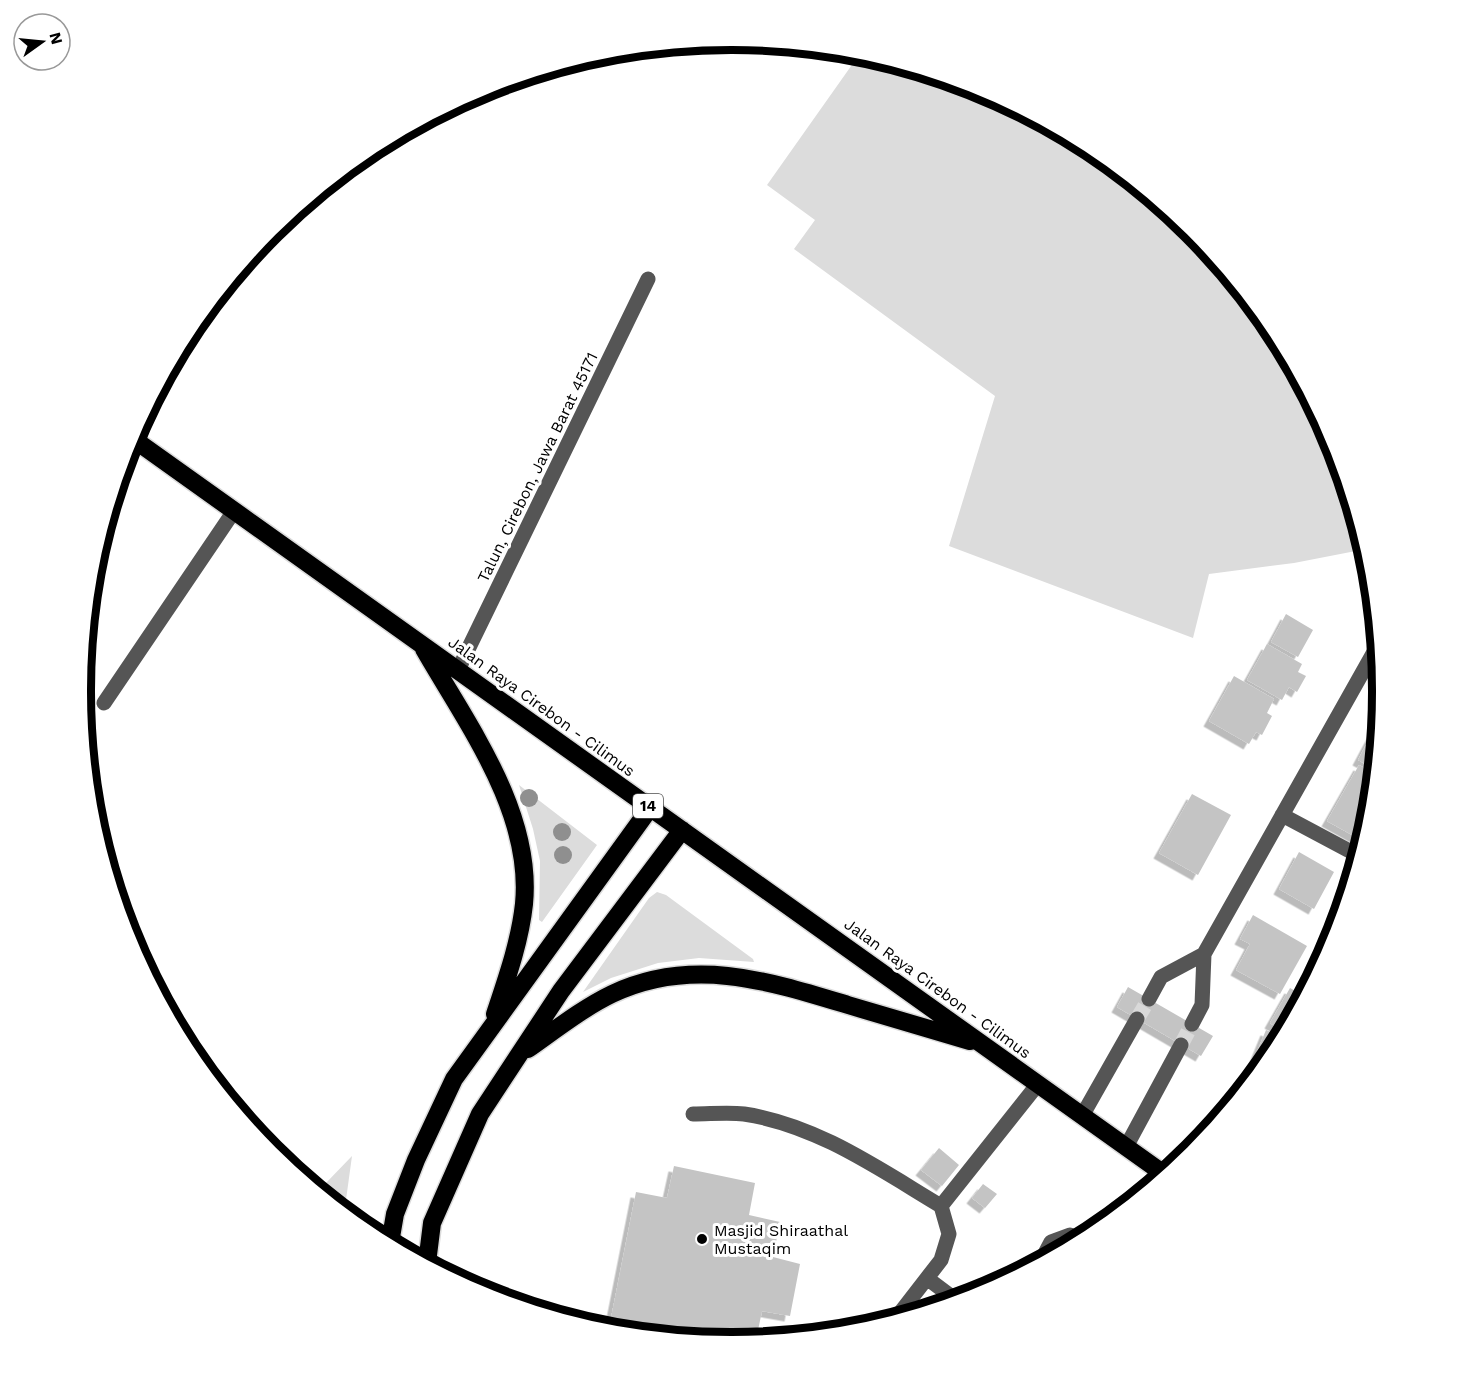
<svg xmlns="http://www.w3.org/2000/svg" width="1463" height="1381" font-family="'Work Sans',sans-serif">
<style>
.green{fill:#dcdcdc}
.building{fill:#c4c4c4;filter:url(#shadow)}
.lines{fill:none;stroke-linecap:round;stroke-linejoin:round}
.minor-tunnel{stroke:#d9d9d9;stroke-width:15;stroke-dasharray:15 8;stroke-linecap:butt}
.highway-casing{stroke:#dbdbdb;stroke-width:21}
.minor{stroke:#555;stroke-width:15}
.highway{stroke:#000;stroke-width:18}
.tree{fill:#8f8f8f}
.poi-dot{fill:#000;stroke:#fff;stroke-width:2}
.labels{text-anchor:middle;stroke-width:6;stroke-linejoin:round;paint-order:stroke}
.shield{fill:#fff;stroke:#4c4c4c;stroke-width:1.5}
.shield-label{font-size:15px;font-weight:bold;fill:#000}
.street-label{font-size:16px;fill:#000;stroke:#fff}
.poi-label{font-size:16px;fill:#000;stroke:#fff;text-anchor:start}
.rim{fill:none;stroke:#000;stroke-width:8}
</style>
<defs>
<filter id="shadow"><feDropShadow dx="-5.5" dy="5.5" stdDeviation="0" flood-color="#0004"/></filter>
</defs>
<rect width="100%" height="100%" fill="#fff"/>
<!-- green -->
<path class="green" d="M861 52 981 89 1094 149 1192 230 1273 329 1334 442 1366 549 1294 563 1209 574 1193 638 949 546 995 396 794 249 815 220 767 185Z
M519 785 597 845 542 922 539 920 540 861 533 829Z
M657 892 666 895 753 959 754 962 699 958 658 963 611 978 583 992 649 898Z
M352 1156 345 1207V1212L322 1193 324 1185Z"/>
<!-- building -->
<path class="building" d="M1286 614 1313 630 1298 657 1271 642Z
M1267 644 1302 664 1298 672 1306 676 1297 692 1289 687 1282 700 1247 680Z
M1234 676 1274 699 1267 713 1272 716 1262 735 1256 732 1249 744 1209 721Z
M1375 728 1379 730 1375 769 1358 760Z
M1359 765 1375 774 1370 818 1363 841 1327 821Z
M1192 794 1231 815 1198 875 1159 853Z
M1299 852 1334 872 1314 909 1279 889Z
M1253 915 1307 946 1280 994 1236 970 1250 944 1240 939Z
M1331 929 1336 932 1322 961 1315 957Z
M1317 965 1319 967 1284 1032 1270 1023 1290 988 1301 994Z
M1128 987 1213 1036 1201 1056 1117 1007Z
M1266 1030 1282 1036 1273 1053 1241 1091Z
M939 1148 959 1165 942 1186 921 1170Z
M674 1166 755 1183 749 1215 780 1222 773 1257 800 1264 790 1316 762 1311 756 1340 731 1342 609 1328 636 1192 667 1198Z
M983 1184 997 1194 985 1208 972 1198Z"/>
<g class="lines">
<!-- minor-tunnel -->
<path class="minor-tunnel" d="M1137 1019 1149 999
M1181 1045 1192 1024"/>
<!-- highway casing -->
<g class="highway-casing">
<path id="highway" d="M132 438 1164 1174
M424 649C467 724 533 812 524 904 520 941 507 978 495 1014
M528 1049C555 1030 583 1008 612 994 692 956 769 981 848 1005 888 1017 929 1029 970 1041
M390 1243 395 1214 416 1160 454 1079 650 808
M427 1263 432 1223 480 1114 561 991 682 830"/>
</g>
<!-- minor -->
<path class="minor" d="M458 670 648 279
M104 703 234 511
M1282 815 1359 856
M1149 999 1161 977 1204 954
M1192 1024 1202 1005 1204 954 1374 652 1379 649
M693 1114C710 1114 728 1112 744 1114 817 1125 879 1169 941 1206
M1082 1116 1137 1019
M1126 1147 1181 1045
M1042 1259 1051 1242 1070 1235 1081 1239
M928 1279 956 1300
M896 1318 941 1260 949 1234 941 1206 1038 1084"/>
<!-- highway -->
<use href="#highway" class="highway"/>
</g>
<!-- trees -->
<g class="tree">
<circle cx="529" cy="798" r="9"/>
<circle cx="562" cy="832" r="9"/>
<circle cx="563" cy="855" r="9"/>
</g>
<!-- markers -->
<circle class="poi-dot" cx="702" cy="1239" r="6"/>
<g class="labels">
<!-- shield labels -->
<rect class="shield" x="633" y="794" width="30" height="24" rx="4.5"/>
<g class="shield-label">
<text x="648" y="811">14</text>
</g>
<!-- street labels -->
<g class="street-label">
<text transform="translate(537 467) rotate(-64)" y="6">Talun, Cirebon, Jawa Barat 45171</text>
<text transform="translate(542 706) rotate(36)" y="6">Jalan Raya Cirebon - Cilimus</text>
<text transform="translate(938 988) rotate(36)" y="6">Jalan Raya Cirebon - Cilimus</text>
</g>
<!-- poi labels -->
<g class="poi-label">
<text x="714" y="1236">Masjid Shiraathal<tspan x="714" dy="18">Mustaqim</tspan></text>
</g>
</g>
<!-- crop -->
<path d="M0 0H1463V1381H0ZM731 50H732A640 640 0 0 1 1372 690V692A640 640 0 0 1 732 1332H731A640 640 0 0 1 91 692V690A640 640 0 0 1 731 50Z" fill="#fff" fill-rule="evenodd"/>
<path class="rim" d="M731 50H732A640 640 0 0 1 1372 690V692A640 640 0 0 1 732 1332H731A640 640 0 0 1 91 692V690A640 640 0 0 1 731 50Z"/>
<!-- north arrow -->
<g transform="translate(42 42) rotate(75)"><circle r="28" fill="#ffffff" stroke="#999999" stroke-width="1.5"/>
<path d="M0-4.5L10 22L0 15L-10 22Z" fill="#000000"/>
<text y="-9" font-size="16" font-weight="bold" text-anchor="middle" fill="#000000">N</text>
</g>
</svg>
